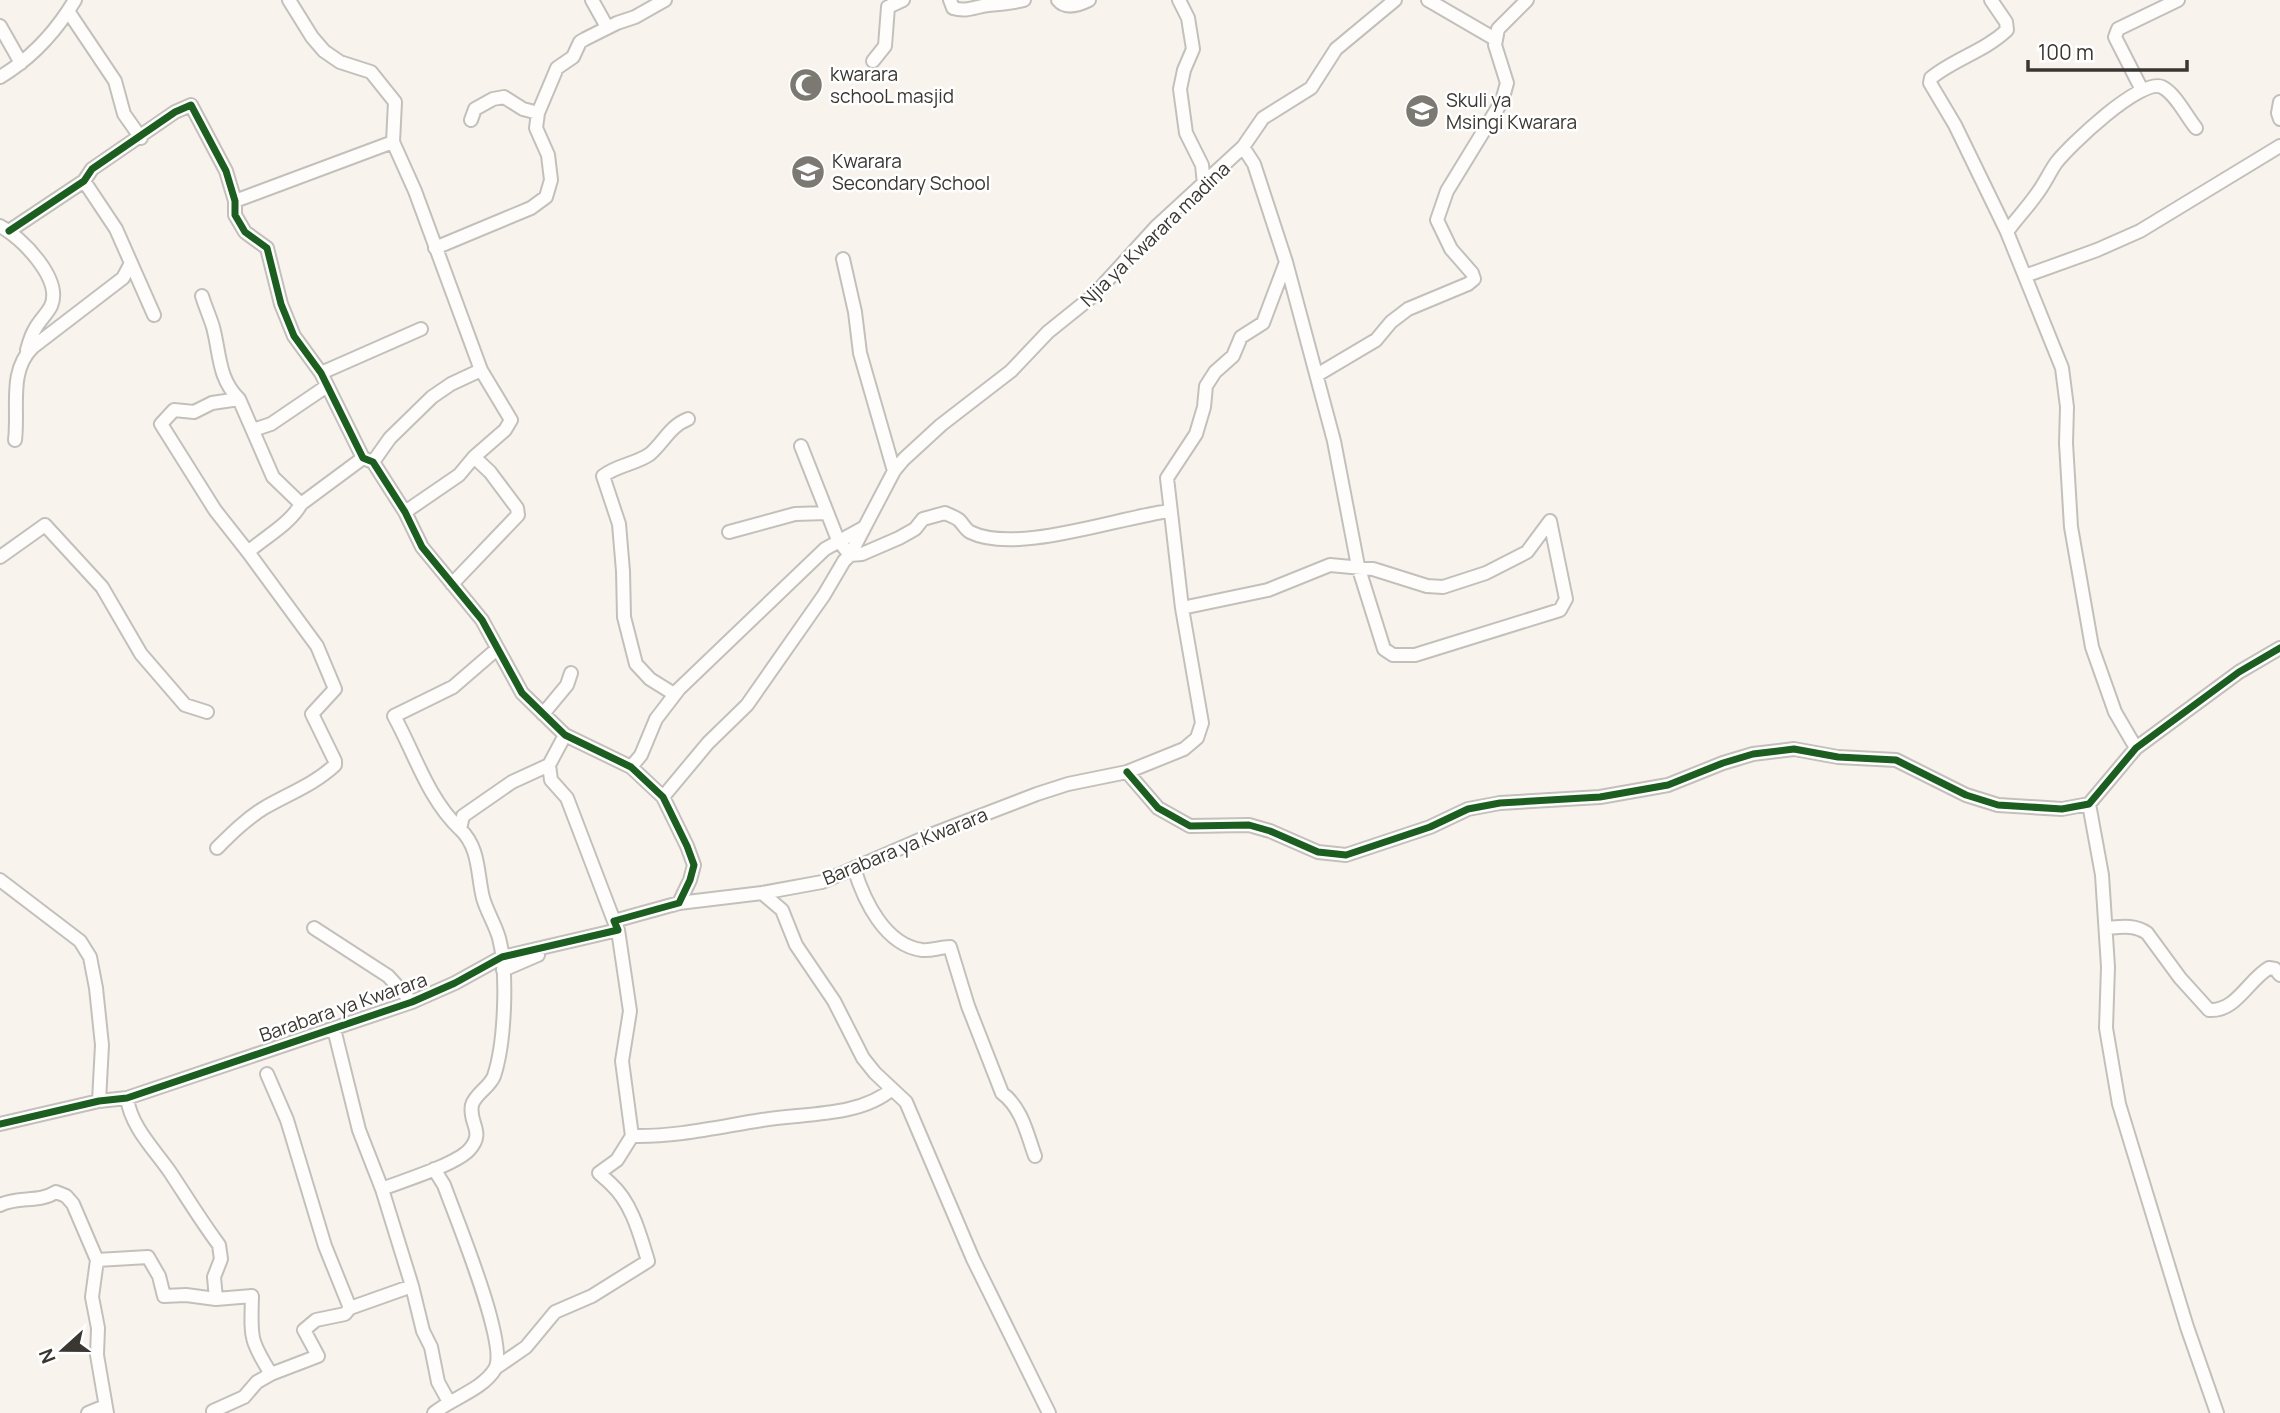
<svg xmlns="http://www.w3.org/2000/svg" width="2280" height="1413" font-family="Manrope,sans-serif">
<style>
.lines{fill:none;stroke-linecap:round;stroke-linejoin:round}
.minor-casing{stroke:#c3c0bc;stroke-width:16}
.minor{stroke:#fefdfc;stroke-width:12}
.cycleway-casing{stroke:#fff;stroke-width:11}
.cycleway{stroke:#1b5e20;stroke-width:7}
.labels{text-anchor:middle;stroke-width:5;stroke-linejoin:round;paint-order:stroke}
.poi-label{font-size:19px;fill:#3a3732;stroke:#fff;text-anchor:start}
.street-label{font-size:19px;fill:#3a3732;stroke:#fff}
</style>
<rect width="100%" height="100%" fill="#f8f4ed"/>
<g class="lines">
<!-- minor casing -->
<g class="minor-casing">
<path id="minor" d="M75 0 68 11 115 81 124 114 141 138
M289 0 312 37 324 51 340 62 371 72 395 102 393 142 415 191 481 370 511 420 505 430 474 457 459 475 405 512
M592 0 607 27
M950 0 953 8C967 12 974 7 988 5 1001 4 1012 3 1024 0
M1058 0C1066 10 1079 5 1089 0
M1179 0 1188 18 1193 49 1184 70 1180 89 1186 133 1202 165 1204 184
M1428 0 1495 39
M1991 0 2006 22 2007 30C1985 51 1954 59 1931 78L1930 83 1955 125 2007 232 2062 368 2067 407 2066 443 2071 527 2092 647 2115 712 2136 748
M0 26 21 63
M873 61 885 46 888 7 903 0
M0 77C27 61 50 38 68 11
M2142 90 2117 41 2115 37 2118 29 2178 0
M2280 102 2278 113 2280 119
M471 120 475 109 493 99 504 97 523 109 538 113
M1243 147 1254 164 1286 262 1334 441 1358 566 1384 649 1393 655H1415L1560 610 1566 599 1550 521
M84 181 116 229 154 315
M235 201 393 142
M0 226C21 237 63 279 51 306 47 314 39 321 35 329 31 335 29 343 27 350
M2007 232C2016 219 2027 208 2036 195 2044 185 2049 173 2056 163 2069 146 2141 77 2162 87 2176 94 2186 116 2196 128
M435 248 531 208 546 197 551 180 548 155 536 128 538 113 557 68 573 57 580 42 585 39 617 23 635 17 665 0
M843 259 855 312 860 353 894 471
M2025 276 2097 250 2140 231 2280 146
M202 296C205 306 210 317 213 327 220 353 218 379 239 399L273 477 301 504
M321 373 421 329
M1317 375 1376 340 1391 322 1408 309 1468 284 1474 279 1472 273 1451 249 1437 220 1447 191 1502 101 1507 83 1495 45 1498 29 1527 0
M239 399 212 403 194 412 174 410 161 424 215 510 248 552
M253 430 271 424 327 386
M15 440C19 408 8 371 33 347L123 278 131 263
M801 446 838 540 850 555 862 554 899 538 915 529 923 519 945 513C949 515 955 517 959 520 963 524 966 530 970 532 1016 555 1119 517 1170 511
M373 462 390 438 432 397 451 384 481 370
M729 532 795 514 827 513
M0 557 45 525 102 587 141 654 185 705 207 712
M452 584 518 515 517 508 490 472 474 457
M1182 608 1268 590 1330 565 1373 569 1427 586 1443 587 1486 573 1527 552 1550 521
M674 694 650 679 636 664 624 617 623 571 619 524 603 476C617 465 636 464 650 454 664 442 670 426 688 419
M543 714 567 685 571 673
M549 765 551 780 567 798 614 921
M631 767 641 755 656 719 679 689 825 549 863 528
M1127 772 1158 808 1190 826 1249 825 1270 831 1318 852 1346 855 1430 827 1468 809 1500 803 1600 797 1668 785 1723 763 1753 754 1794 749 1838 757 1896 760 1966 795 1998 805 2062 809 2089 804 2136 748 2239 672 2280 648
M663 797 708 743 747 705 824 595 844 561 850 555 894 471 904 459 941 425 1011 371 1048 332 1094 295 1156 227 1243 147 1263 118 1311 88 1336 49 1395 0
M2089 804 2102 875 2108 967 2106 1028 2119 1104 2187 1327 2217 1413
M460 829C428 799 415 754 394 716L453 687 497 649
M217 848C231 834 246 819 264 808 288 794 315 784 335 765V761L312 714 335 689 317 646 248 552C265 537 290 524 301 504L363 458
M854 868C864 901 885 945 922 950 932 951 940 947 950 947L968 1006 1002 1093C1022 1108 1027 1134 1035 1156
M0 880 80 941 90 957 96 988 102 1045 99 1101
M762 893 782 910 796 945 834 1001 863 1058 875 1073 906 1102 973 1259 1049 1413
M673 905 679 903 762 893 822 882 933 834 1037 794 1068 784 1127 772 1184 749 1197 738 1202 723 1182 608 1167 478 1196 434 1204 407 1206 386 1215 372 1233 356 1241 337 1263 323 1286 262
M314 928 388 976 412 1002
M2106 928C2120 927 2134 924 2147 933L2180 978 2209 1010C2236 1012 2248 980 2269 968L2275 969 2280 975
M503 970 538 955
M334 1029 359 1130 382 1189 412 1286 423 1331 431 1347 438 1382 449 1402
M267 1074 287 1120 325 1246 350 1308
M127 1098C131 1127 154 1149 170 1172 186 1196 201 1221 219 1245L221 1259 214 1277 216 1299
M0 1124 99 1101 127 1098 412 1002 455 983 502 957 618 930 614 921 679 903 690 880 694 865 687 846 663 797 631 767 565 735 522 693 482 620 422 547 405 512 373 462 363 458 321 373 294 336 281 304 267 248 245 232 235 215V201L226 171 191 105 175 112 92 169 84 181 9 231
M632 1136C677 1137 718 1127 762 1120 803 1113 860 1117 892 1089
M382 1189C402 1181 455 1165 469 1150 486 1132 468 1123 472 1105 475 1094 490 1087 494 1076 505 1043 508 972 499 938 495 924 487 912 483 898 477 874 480 848 460 829L463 816 512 782 549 765 565 735
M0 1205C18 1196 39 1203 56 1192L66 1196 73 1204 97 1260 92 1297 98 1328 97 1355 107 1413
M97 1260 148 1257 159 1276 164 1296 186 1295 216 1299 252 1296C251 1337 249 1339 271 1374
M497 1367 526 1347 555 1312 592 1296 648 1261C640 1235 632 1203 611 1184 607 1180 603 1177 599 1173L617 1160 632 1136 622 1061 630 1011 618 930
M88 1413 105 1406
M214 1413 213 1411 244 1397 257 1382 271 1374 318 1356 304 1330 316 1320 345 1314 350 1308 412 1286
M434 1413C452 1398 482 1390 495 1369 509 1345 455 1216 444 1185L434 1169"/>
</g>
<!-- minor -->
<use href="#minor" class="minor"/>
<!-- cycleway casing -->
<g class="cycleway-casing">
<path id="cycleway" d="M1127 772 1158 808 1190 826 1249 825 1270 831 1318 852 1346 855 1430 827 1468 809 1500 803 1600 797 1668 785 1723 763 1753 754 1794 749 1838 757 1896 760 1966 795 1998 805 2062 809 2089 804 2136 748 2239 672 2280 648
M0 1124 99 1101 127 1098 412 1002 455 983 502 957 618 930 614 921 679 903 690 880 694 865 687 846 663 797 631 767 565 735 522 693 482 620 422 547 405 512 373 462 363 458 321 373 294 336 281 304 267 248 245 232 235 215V201L226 171 191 105 175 112 92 169 84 181 9 231"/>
</g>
<!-- cycleway -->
<use href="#cycleway" class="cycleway"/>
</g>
<!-- icons -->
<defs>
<g id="mosque-disc" transform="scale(1.75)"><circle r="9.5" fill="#7c7973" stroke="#fff"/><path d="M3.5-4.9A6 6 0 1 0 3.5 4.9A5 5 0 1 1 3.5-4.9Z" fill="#fff"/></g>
<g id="school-disc" transform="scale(1.75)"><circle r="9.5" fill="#7c7973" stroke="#fff"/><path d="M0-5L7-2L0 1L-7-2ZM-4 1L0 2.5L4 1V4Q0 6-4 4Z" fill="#fff"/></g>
</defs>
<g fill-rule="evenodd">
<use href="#mosque-disc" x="806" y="85"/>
<use href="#school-disc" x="1422" y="111"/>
<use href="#school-disc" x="808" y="172"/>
</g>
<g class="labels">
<!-- poi labels -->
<g class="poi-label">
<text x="830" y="81">kwarara<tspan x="830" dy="22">schooL masjid</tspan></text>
<text x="1446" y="107">Skuli ya<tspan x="1446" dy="22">Msingi Kwarara</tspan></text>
<text x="832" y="168">Kwarara<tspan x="832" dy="22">Secondary School</tspan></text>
</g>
<!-- street labels -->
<g class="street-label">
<text transform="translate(1155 234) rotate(-44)" y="7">Njia ya Kwarara madina</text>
<text transform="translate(905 846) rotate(-22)" y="7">Barabara ya Kwarara</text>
<text transform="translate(343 1007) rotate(-19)" y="7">Barabara ya Kwarara</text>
</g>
</g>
<!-- north arrow -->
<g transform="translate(63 1350) rotate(249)" stroke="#ffffff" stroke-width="5" paint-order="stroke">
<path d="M0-5L12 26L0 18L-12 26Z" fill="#3a3732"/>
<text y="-10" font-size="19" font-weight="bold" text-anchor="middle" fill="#3a3732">N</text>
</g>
<!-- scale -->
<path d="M2028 60v10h159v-10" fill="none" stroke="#3a3732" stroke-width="3.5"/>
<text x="2038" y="60" font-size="21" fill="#3a3732" stroke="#ffffff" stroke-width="5" paint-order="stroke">100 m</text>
</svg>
